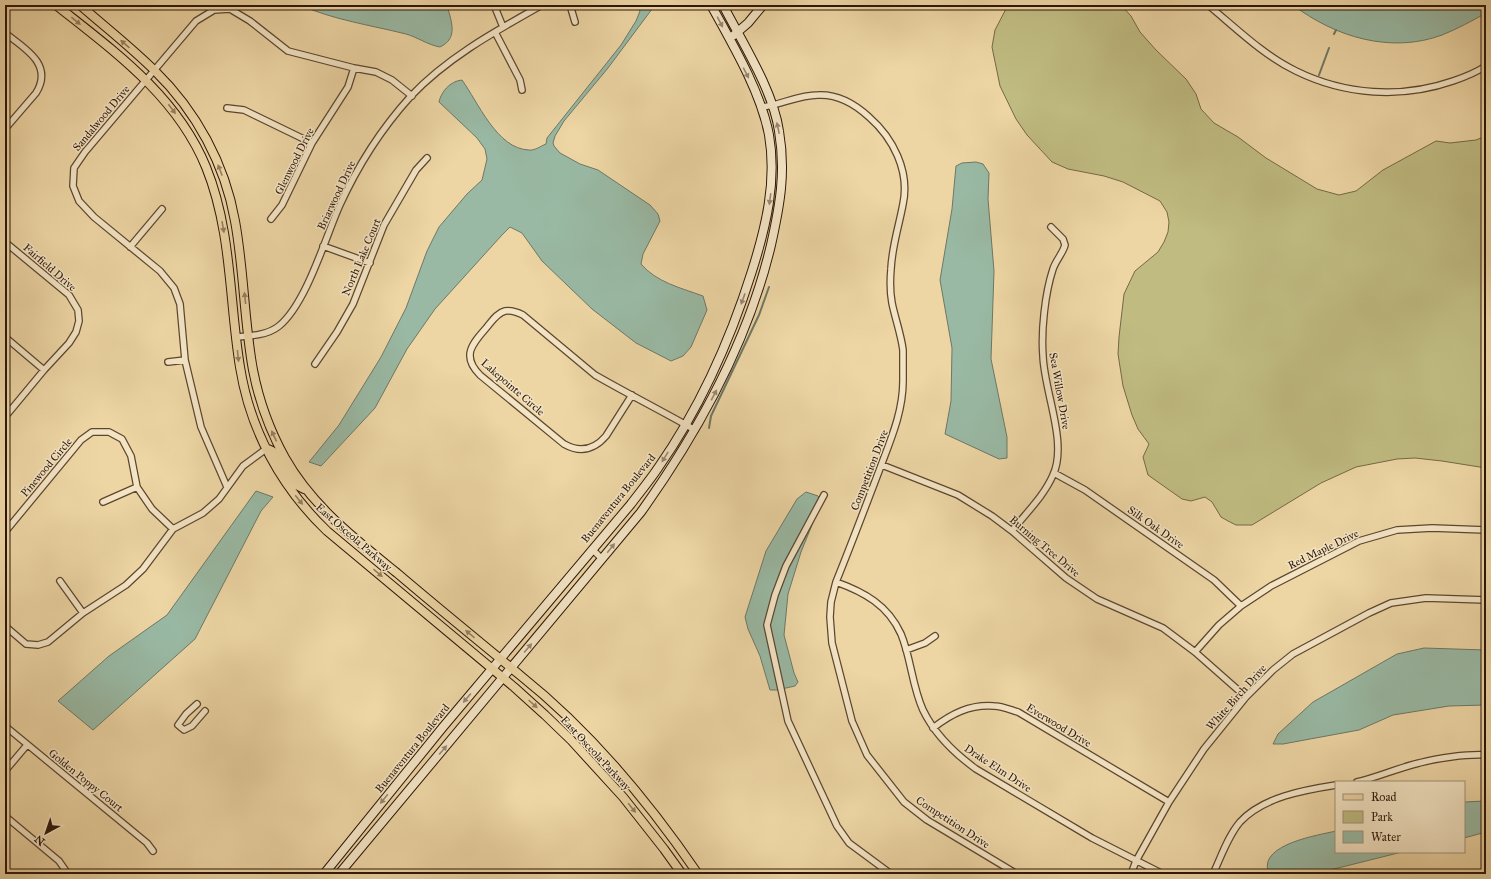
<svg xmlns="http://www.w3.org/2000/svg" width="1491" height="879" font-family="'IM FELL Great Primer',serif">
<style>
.green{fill:#bfbb81;stroke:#766845}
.water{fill:#99b9a4;stroke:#6d7866}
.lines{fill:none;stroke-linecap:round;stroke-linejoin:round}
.stream{stroke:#6d7866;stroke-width:2}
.street-casing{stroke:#5c4630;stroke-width:8}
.secondary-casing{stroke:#2c1609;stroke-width:10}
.primary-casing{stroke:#2c1609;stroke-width:10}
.street{stroke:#f3e4c4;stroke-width:5.5}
.secondary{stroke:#f3e4c4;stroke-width:8}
.primary{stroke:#edd5a4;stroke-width:8}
.oneway{fill:#967f5e}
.oneway2{fill:#998770}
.labels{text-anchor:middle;stroke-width:3;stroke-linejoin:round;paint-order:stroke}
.street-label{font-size:11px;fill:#2c1609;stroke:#f3e4c4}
</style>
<rect width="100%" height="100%" fill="#edd5a4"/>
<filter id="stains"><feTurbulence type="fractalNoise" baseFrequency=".005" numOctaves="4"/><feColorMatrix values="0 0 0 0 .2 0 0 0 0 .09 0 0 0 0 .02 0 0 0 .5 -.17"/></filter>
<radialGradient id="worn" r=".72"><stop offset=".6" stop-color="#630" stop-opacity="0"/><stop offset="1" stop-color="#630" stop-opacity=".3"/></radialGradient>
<!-- green -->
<path class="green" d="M1008 5H1121L1131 16 1140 32 1156 50 1186 79 1196 94 1201 109 1214 123 1238 137 1266 158 1317 189 1339 195 1356 191 1383 170 1436 141 1450 143 1476 140 1486 136V468L1442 461 1415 458 1397 459 1356 467 1321 483 1252 525H1236L1228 521 1221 517 1212 502 1205 497 1191 501 1182 499 1148 475 1143 457 1149 444 1138 429 1132 415 1123 386 1118 354 1119 337 1124 294 1135 271 1158 252 1164 242 1168 232 1169 222 1167 212 1160 201 1123 182 1104 176 1068 169 1052 162 1027 135 1016 119 1000 86 992 47 995 30Z"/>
<!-- water -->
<path class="water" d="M300 5H392L404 7 409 5H447C451 21 459 38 440 47 428 45 417 37 406 34 370 25 334 20 300 5Z
M634 5H655L608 68 564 121 555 136 553 143 554 146 560 153 580 164 598 170 650 205 658 214 660 221 643 254 641 264C656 282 681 288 703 296L707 310 691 347 683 356 671 361 636 343 592 309 542 261 522 233 510 227 502 235 435 309 407 349 375 408 321 466 309 462 339 425 381 357 406 308 427 251 439 227 467 194 482 180 487 159 485 149 477 138 439 102C441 92 450 81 462 80 478 102 497 149 529 150 534 151 541 146 546 144L547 138 621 45 636 21 640 11Z
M1293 5H1486V13C1472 21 1457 29 1442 35 1391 54 1335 37 1293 5Z
M976 162 983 164 989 173 988 199 994 271 991 359 1007 437V458L999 459 945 434 951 401 952 348 940 280 952 209 956 166 962 163Z
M256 491 273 497 261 511 195 639 93 730 58 701 109 656 167 615Z
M806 492 818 496 821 500 816 515 801 552 788 594 784 635 794 673 798 682 795 686 777 690H770L760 656 748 629 745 617 766 551 797 499Z
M1424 648 1486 650V705L1449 706 1393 715 1359 730 1283 744H1273L1278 734 1313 702 1397 654Z
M1486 801V832L1464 838V802Z
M1336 831V852H1402L1334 869 1309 873 1268 871C1260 844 1319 835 1336 831Z"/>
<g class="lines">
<!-- stream -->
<path class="stream" d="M1334 34 1336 30
M1319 75 1329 48
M709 428 711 416 759 315 769 287"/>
<!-- street casing -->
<g class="street-casing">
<path id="street" d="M494 5 503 27
M570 5 575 22
M1208 5C1236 28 1263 55 1296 71 1345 95 1401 99 1453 81 1465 77 1475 73 1486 66
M495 32 520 80 522 90
M5 33C24 48 54 64 36 93L5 129
M762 107C781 105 798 95 818 95 838 94 855 104 869 117 893 138 910 171 903 204 899 226 892 246 891 269 890 280 890 292 892 303 895 318 901 334 903 350 903 360 903 371 903 381 903 413 890 441 879 471 865 508 851 545 836 582L831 602 830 617 832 643 852 721 867 755 904 802 927 820 1017 874
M227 108 244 110 312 143
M271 219 282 205 312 143 348 87 354 68
M5 242 69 295 78 310 79 321 76 332 69 343 44 370 5 417
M323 246 370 263
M130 247 162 209
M5 337 44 370
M236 337C251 336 268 335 279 326 306 304 325 239 339 207 357 167 381 129 411 96 448 57 496 31 542 5
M168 362 185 360
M315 364 337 332 353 304 384 225 416 170 427 158
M632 395 606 436C594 450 580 453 564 444L480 375C461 356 472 344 487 327 492 321 497 313 505 311 512 310 517 312 523 315L595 375C628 394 662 411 695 430
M882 465 958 495 992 516 1012 531 1066 578 1097 599 1163 628 1195 652 1246 697
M1054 473 1085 490 1214 580 1241 606
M227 487 201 427 185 360 180 304 174 288 160 271 94 217 79 201 73 186 74 168 85 152 196 21 214 10 230 9 250 21 288 51 354 68 376 72 392 80 412 96
M824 495 786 566 775 595 767 625 788 721 837 826 849 843 891 874
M103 502 137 487
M1012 531C1026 513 1044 496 1053 475 1068 443 1044 391 1043 356 1041 331 1045 293 1053 269 1056 260 1063 253 1065 245L1063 239 1051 227
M5 532 81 440 92 432H109L122 439 131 456 137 487 152 509 173 529
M592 549 602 559
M60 581 83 613
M836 582C864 592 888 605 901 634 911 658 912 686 923 710 935 735 954 753 976 769L1092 838 1163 874
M5 626 26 644 38 645 48 642 83 613 126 585 143 569 173 529 203 513 219 499 243 466 266 449
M906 650 925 643 935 636
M1195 652 1219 625 1241 606 1271 586 1359 541 1397 530 1432 528 1486 530
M197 704 186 714 178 725 184 730 192 726 205 711
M5 726 147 843 153 851
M933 728C951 714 970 704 994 706 1002 706 1011 710 1018 712L1169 802
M5 771 27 745
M1357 782C1378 777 1398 768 1419 763 1438 758 1466 754 1486 755
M5 816 59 861 68 874
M1131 874 1136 861 1169 802 1204 749 1246 697 1273 670 1293 654 1369 613 1391 603 1426 598 1486 600
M1213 874C1221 857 1228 836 1240 822 1263 797 1304 790 1336 785"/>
</g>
<!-- secondary casing -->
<g class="secondary-casing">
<path id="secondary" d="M734 35 748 23 763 5
M324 874 443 727 631 504C640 492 650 480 658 468 700 408 730 341 752 271 766 227 777 181 769 135 761 92 732 43 711 5
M339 874 641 512C699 431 748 342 771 245 780 205 786 172 779 131 773 90 742 42 723 5"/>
</g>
<!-- primary casing -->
<g class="primary-casing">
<path id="primary" d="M56 5C114 51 177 96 206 167 232 231 229 300 240 367 250 430 281 487 327 531L514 687 545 715 571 740 623 797 664 849 682 874
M80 5C105 27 132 48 155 71 196 111 225 164 235 221 244 270 244 321 253 370 259 401 270 431 285 458 312 506 355 539 397 573 438 608 480 642 521 676 590 731 648 801 698 874
M266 449C279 449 286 473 293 482 296 485 300 487 304 489"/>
</g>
<!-- street -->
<use href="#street" class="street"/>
<!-- secondary -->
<use href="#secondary" class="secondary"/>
<!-- primary -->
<use href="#primary" class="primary"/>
</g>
<!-- one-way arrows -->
<defs><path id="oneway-solid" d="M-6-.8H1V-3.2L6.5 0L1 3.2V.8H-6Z"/></defs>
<g class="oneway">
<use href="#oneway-solid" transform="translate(76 21) rotate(39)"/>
<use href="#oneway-solid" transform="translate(125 44) rotate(-139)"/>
<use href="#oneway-solid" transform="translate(172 109) rotate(53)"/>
<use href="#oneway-solid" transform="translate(220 170) rotate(-111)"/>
<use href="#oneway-solid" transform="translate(223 227) rotate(80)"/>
<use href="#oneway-solid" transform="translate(245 298) rotate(-96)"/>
<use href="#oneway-solid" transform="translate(238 356) rotate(84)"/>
<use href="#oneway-solid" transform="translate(274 436) rotate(-115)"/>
<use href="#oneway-solid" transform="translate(299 500) rotate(51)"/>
<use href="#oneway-solid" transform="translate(378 573) rotate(40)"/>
<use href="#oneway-solid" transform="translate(470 634) rotate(-140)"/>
<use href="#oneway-solid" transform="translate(533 704) rotate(42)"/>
<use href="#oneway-solid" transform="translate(632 808) rotate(51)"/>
</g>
<g class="oneway2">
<use href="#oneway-solid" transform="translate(720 22) rotate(62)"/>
<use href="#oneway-solid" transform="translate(746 73) rotate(63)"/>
<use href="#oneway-solid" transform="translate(778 128) rotate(-102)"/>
<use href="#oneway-solid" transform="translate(770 199) rotate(98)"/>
<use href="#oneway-solid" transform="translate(743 299) rotate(110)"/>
<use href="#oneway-solid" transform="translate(714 395) rotate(-62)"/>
<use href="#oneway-solid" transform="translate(665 457) rotate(122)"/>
<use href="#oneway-solid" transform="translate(611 548) rotate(-51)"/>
<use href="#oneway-solid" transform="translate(528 648) rotate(-50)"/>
<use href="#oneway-solid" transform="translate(467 698) rotate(130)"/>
<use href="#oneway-solid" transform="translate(443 750) rotate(-50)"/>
<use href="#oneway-solid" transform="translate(384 799) rotate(129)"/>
</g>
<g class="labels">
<!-- street labels -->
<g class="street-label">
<text transform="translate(101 118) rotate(-50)" y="4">Sandalwood Drive</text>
<text transform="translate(294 161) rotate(-63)" y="4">Glenwood Drive</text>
<text transform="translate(336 195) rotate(-65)" y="4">Briarwood Drive</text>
<text transform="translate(361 257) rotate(-67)" y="4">North Lake Court</text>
<text transform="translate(50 267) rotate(41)" y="4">Fairfield Drive</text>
<text transform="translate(513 387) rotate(41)" y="4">Lakepointe Circle</text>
<text transform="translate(1060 391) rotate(80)" y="4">Sea Willow Drive</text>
<text transform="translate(46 467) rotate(-50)" y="4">Pinewood Circle</text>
<text transform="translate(869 470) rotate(-69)" y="4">Competition Drive</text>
<text transform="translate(618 498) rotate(-51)" y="4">Buenaventura Boulevard</text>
<text transform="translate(1156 527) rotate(35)" y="4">Silk Oak Drive</text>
<text transform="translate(354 537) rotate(41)" y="4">East Osceola Parkway</text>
<text transform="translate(1045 546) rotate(40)" y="4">Burning Tree Drive</text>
<text transform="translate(1323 549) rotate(-26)" y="4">Red Maple Drive</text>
<text transform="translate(1236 697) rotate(-48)" y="4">White Birch Drive</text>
<text transform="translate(1059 725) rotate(31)" y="4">Everwood Drive</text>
<text transform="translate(412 748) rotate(-51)" y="4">Buenaventura Boulevard</text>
<text transform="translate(596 753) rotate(47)" y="4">East Osceola Parkway</text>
<text transform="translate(998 768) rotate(33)" y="4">Drake Elm Drive</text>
<text transform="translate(86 780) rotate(39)" y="4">Golden Poppy Court</text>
<text transform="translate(953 822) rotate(33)" y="4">Competition Drive</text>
</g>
</g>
<!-- margin -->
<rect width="1491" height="879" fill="none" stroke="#edd5a4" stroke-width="20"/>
<rect x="6" y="6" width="1479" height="867" fill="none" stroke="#2c1609" stroke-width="2"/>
<rect x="10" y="10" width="1471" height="859" fill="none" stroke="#2c1609"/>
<!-- legend -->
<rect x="1335" y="781" width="130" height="72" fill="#f3e4c4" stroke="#a39279"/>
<rect x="1343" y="794" width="20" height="6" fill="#edd5a4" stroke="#a39279"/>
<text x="1371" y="801" font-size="12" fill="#2c1609">Road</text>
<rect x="1343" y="811" width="20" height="12" fill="#bfbb81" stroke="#a39279"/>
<text x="1371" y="821" font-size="12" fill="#2c1609">Park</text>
<rect x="1343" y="831" width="20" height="12" fill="#99b9a4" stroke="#a39279"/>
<text x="1371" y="841" font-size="12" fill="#2c1609">Water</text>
<!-- north arrow -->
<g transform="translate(46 833) rotate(220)" stroke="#f3e4c4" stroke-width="3" paint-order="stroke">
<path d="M0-3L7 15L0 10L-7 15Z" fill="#2c1609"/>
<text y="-6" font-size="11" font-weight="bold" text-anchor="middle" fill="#2c1609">N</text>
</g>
<rect width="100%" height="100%" filter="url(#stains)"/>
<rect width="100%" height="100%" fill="url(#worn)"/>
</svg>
